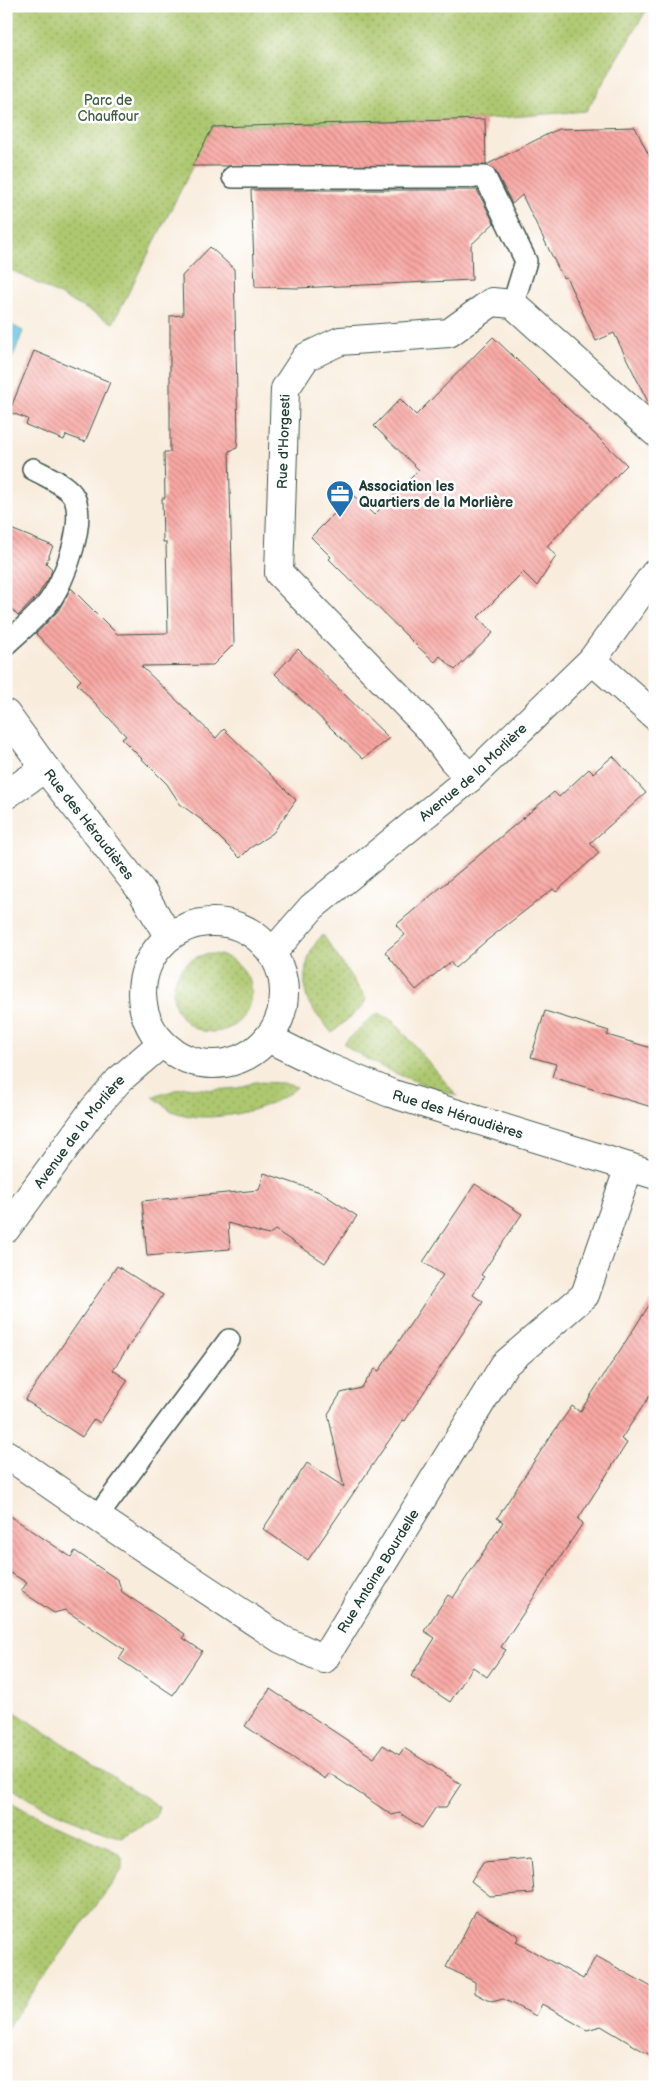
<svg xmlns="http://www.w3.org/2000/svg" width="661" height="2093" font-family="'Balsamiq Sans',sans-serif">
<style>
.green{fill:url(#green-dots);stroke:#668252}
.water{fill:#64c3e2;stroke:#42808b}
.building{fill:url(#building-back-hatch)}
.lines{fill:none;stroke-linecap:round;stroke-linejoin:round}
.service-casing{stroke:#40574d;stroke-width:24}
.minor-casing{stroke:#40574d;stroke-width:30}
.tertiary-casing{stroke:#40574d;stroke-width:30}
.service{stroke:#fff;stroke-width:21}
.minor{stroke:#fff;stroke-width:28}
.tertiary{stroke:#fff;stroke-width:28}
.labels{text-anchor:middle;stroke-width:5;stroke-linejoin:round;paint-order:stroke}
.park-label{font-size:14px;fill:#426043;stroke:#fff}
.street-label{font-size:14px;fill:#1f3d34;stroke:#fff}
.poi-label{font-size:14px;font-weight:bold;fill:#1f3d34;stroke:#fff;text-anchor:start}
</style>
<defs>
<pattern id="green-dots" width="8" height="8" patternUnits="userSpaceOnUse" patternTransform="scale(1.25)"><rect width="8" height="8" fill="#adc86f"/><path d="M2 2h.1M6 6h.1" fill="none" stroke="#8ca45c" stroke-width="1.8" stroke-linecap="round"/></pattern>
<pattern id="building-back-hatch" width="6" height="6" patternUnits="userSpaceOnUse" patternTransform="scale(1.25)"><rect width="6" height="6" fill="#f9a7a3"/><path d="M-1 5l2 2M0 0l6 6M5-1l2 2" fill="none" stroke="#c98986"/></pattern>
</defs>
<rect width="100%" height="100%" fill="#fff"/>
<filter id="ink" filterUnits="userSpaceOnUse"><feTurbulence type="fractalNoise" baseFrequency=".02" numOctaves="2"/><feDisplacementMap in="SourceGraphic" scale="10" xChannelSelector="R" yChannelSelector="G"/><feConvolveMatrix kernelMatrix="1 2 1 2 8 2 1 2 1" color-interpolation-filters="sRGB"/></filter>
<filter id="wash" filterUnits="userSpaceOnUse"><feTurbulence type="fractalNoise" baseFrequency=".0096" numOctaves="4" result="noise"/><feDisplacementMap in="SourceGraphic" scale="20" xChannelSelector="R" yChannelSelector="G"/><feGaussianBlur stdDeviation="1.12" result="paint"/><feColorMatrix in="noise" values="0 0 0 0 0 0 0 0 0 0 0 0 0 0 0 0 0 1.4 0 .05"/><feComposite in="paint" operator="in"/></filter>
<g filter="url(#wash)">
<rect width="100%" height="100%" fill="#f8ecdc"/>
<!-- green -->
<path class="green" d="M6 6H649L586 111 485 119 213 127 113 323 6 267Z
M323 935 366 999 364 1005 332 1033C324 1023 313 1012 308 1001 300 981 307 948 323 935Z
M173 993a39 39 0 1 1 78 0a39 39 0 1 1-78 0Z
M377 1013 393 1020 457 1096C417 1082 376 1069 343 1043Z
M255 1082 282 1083 297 1087C272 1111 205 1126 172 1111 166 1107 159 1101 153 1097L185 1087 213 1090 238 1088Z
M6 1706 159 1807 156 1817 121 1837C81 1823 41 1810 6 1784Z
M6 1799 30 1813 119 1853 122 1858V1870L6 2029Z"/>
<!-- water -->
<path class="water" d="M6 322 23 331 6 374Z"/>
<g id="blocks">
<!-- building -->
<path class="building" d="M485 119 486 165 192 166 213 127Z
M635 127 655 168V411L650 406 614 333 596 341 566 277 563 278 522 195 512 204 496 172 486 165 558 129Z
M251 190H477L494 223 471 245 472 280 298 288 255 287Z
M210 247 234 269 238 435 237 448 229 451 234 644 213 665 141 666 216 738 224 729 296 800 273 833 250 848 240 858 203 821 180 804 167 784 122 739 126 736 77 684 81 680 36 634 58 611 71 588 117 634 168 633 166 542H163L162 498H165L164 452H170V316L183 315 182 276Z
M493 337 627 465 547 546 556 556 537 586 523 572 478 617 493 633 455 670 440 656 435 662 417 646 329 559 331 557 311 537 353 495 374 515 419 470 374 426 400 399 416 415Z
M34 351 110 382 85 442 66 435 64 440 26 425 28 419 9 412Z
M6 527 53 546 46 563 52 569 50 576 38 595 18 616 6 603Z
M298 649 389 738 363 759 275 674Z
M613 756 646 793 590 843 599 853 556 892 553 889 486 941 455 968 450 962 416 990 385 952 405 935 396 925 554 792 559 797 589 769 593 773Z
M545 1011 609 1031 607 1035 655 1049V1108L552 1077 556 1064 531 1057Z
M264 1173 320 1192 357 1216 325 1263 275 1230 268 1235 228 1223 230 1249 147 1256 142 1201 259 1190Z
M475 1184 522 1214 481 1275 484 1277 473 1295 483 1302 405 1421 403 1420 308 1560 263 1529 307 1463 344 1487 328 1414 341 1393 361 1388 375 1369 379 1371 443 1275 423 1262Z
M117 1266 163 1295 113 1370 128 1380 100 1423 94 1419 82 1437 25 1400Z
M655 1296V1388L621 1439 627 1443 578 1519 583 1523 501 1647 506 1650 487 1677 473 1667 450 1702 411 1676 435 1638 424 1631 448 1595 453 1598 503 1522 497 1518 548 1440 572 1406 580 1412Z
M6 1513 71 1557 75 1551 118 1580 122 1592 185 1634 183 1638 202 1651 173 1695 119 1659 125 1650 65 1610 54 1613 21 1591 27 1583 6 1570Z
M270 1689 374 1758 383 1745 399 1755 404 1748 461 1784 446 1807H436L422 1828 400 1813 392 1815 329 1773 325 1779 245 1726Z
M531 1858 534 1893 490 1896 471 1881 483 1862Z
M476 1911 519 1936 516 1942 583 1979 596 1956 655 1989V2058L601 2026 587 2030 542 2004 536 2016 503 1999 492 2002 475 1993V1982L446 1967Z"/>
</g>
</g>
<g filter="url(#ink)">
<use href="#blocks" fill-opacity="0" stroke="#40574d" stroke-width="1"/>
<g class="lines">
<!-- service casing -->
<g class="service-casing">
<path id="service" d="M233 177H485L526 261 513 304
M6 644C20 631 36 618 48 603 64 583 89 517 72 494 63 483 46 476 33 469
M97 1517 229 1340"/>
</g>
<!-- minor casing -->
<g class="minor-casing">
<g id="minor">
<path d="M592 660 655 716"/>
<path id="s1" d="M470 778 452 759 429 728 279 573 285 389 306 357 340 341 449 333 492 302 513 304 655 432"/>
<path d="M6 795 45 768"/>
<path id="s2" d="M272 953 312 907 470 778 592 660 655 573"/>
<path id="s3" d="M6 1229 93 1110 119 1080 162 1043"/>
<path id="s4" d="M6 1454 97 1517 281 1639 324 1659 504 1365 585 1295 629 1167"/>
</g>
</g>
<!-- tertiary casing -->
<g class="tertiary-casing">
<g id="tertiary">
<path id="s5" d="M6 714 45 768 141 890 169 937"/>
<circle cx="213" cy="993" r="71"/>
<path id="s6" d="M268 1038 322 1065 390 1093 655 1175"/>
</g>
</g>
<!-- service -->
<use href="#service" class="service"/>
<!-- minor -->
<use href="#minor" class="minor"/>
<!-- tertiary -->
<use href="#tertiary" class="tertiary"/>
</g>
</g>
<!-- icons -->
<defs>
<g id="office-pin" transform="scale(1.4375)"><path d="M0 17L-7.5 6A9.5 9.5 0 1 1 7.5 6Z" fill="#1f6fb2" stroke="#fff"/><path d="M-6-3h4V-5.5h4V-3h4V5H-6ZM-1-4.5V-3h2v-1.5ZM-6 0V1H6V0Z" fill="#fff"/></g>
</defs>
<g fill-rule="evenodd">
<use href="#office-pin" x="340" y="494"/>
</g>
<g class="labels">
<!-- park labels -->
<g class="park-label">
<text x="108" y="105">Parc de<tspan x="108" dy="16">Chauffour</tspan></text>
</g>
<!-- street labels -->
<g class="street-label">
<text dy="5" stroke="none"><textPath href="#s1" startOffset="412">Rue d'Horgesti</textPath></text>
<text dy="5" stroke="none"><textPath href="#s2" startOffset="271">Avenue de la Morlière</textPath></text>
<text dy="5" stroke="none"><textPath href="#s5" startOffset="138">Rue des Héraudières</textPath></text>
<text dy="5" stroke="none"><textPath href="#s6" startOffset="205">Rue des Héraudières</textPath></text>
<text dy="5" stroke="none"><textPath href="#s3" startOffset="122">Avenue de la Morlière</textPath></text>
<text dy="5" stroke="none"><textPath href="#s4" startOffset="482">Rue Antoine Bourdelle</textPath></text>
</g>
<!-- poi labels -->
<g class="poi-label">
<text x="359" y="491">Association les<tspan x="359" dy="16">Quartiers de la Morlière</tspan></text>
</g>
</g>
<!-- margin -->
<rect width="661" height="2093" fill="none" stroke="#fff" stroke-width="25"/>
</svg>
